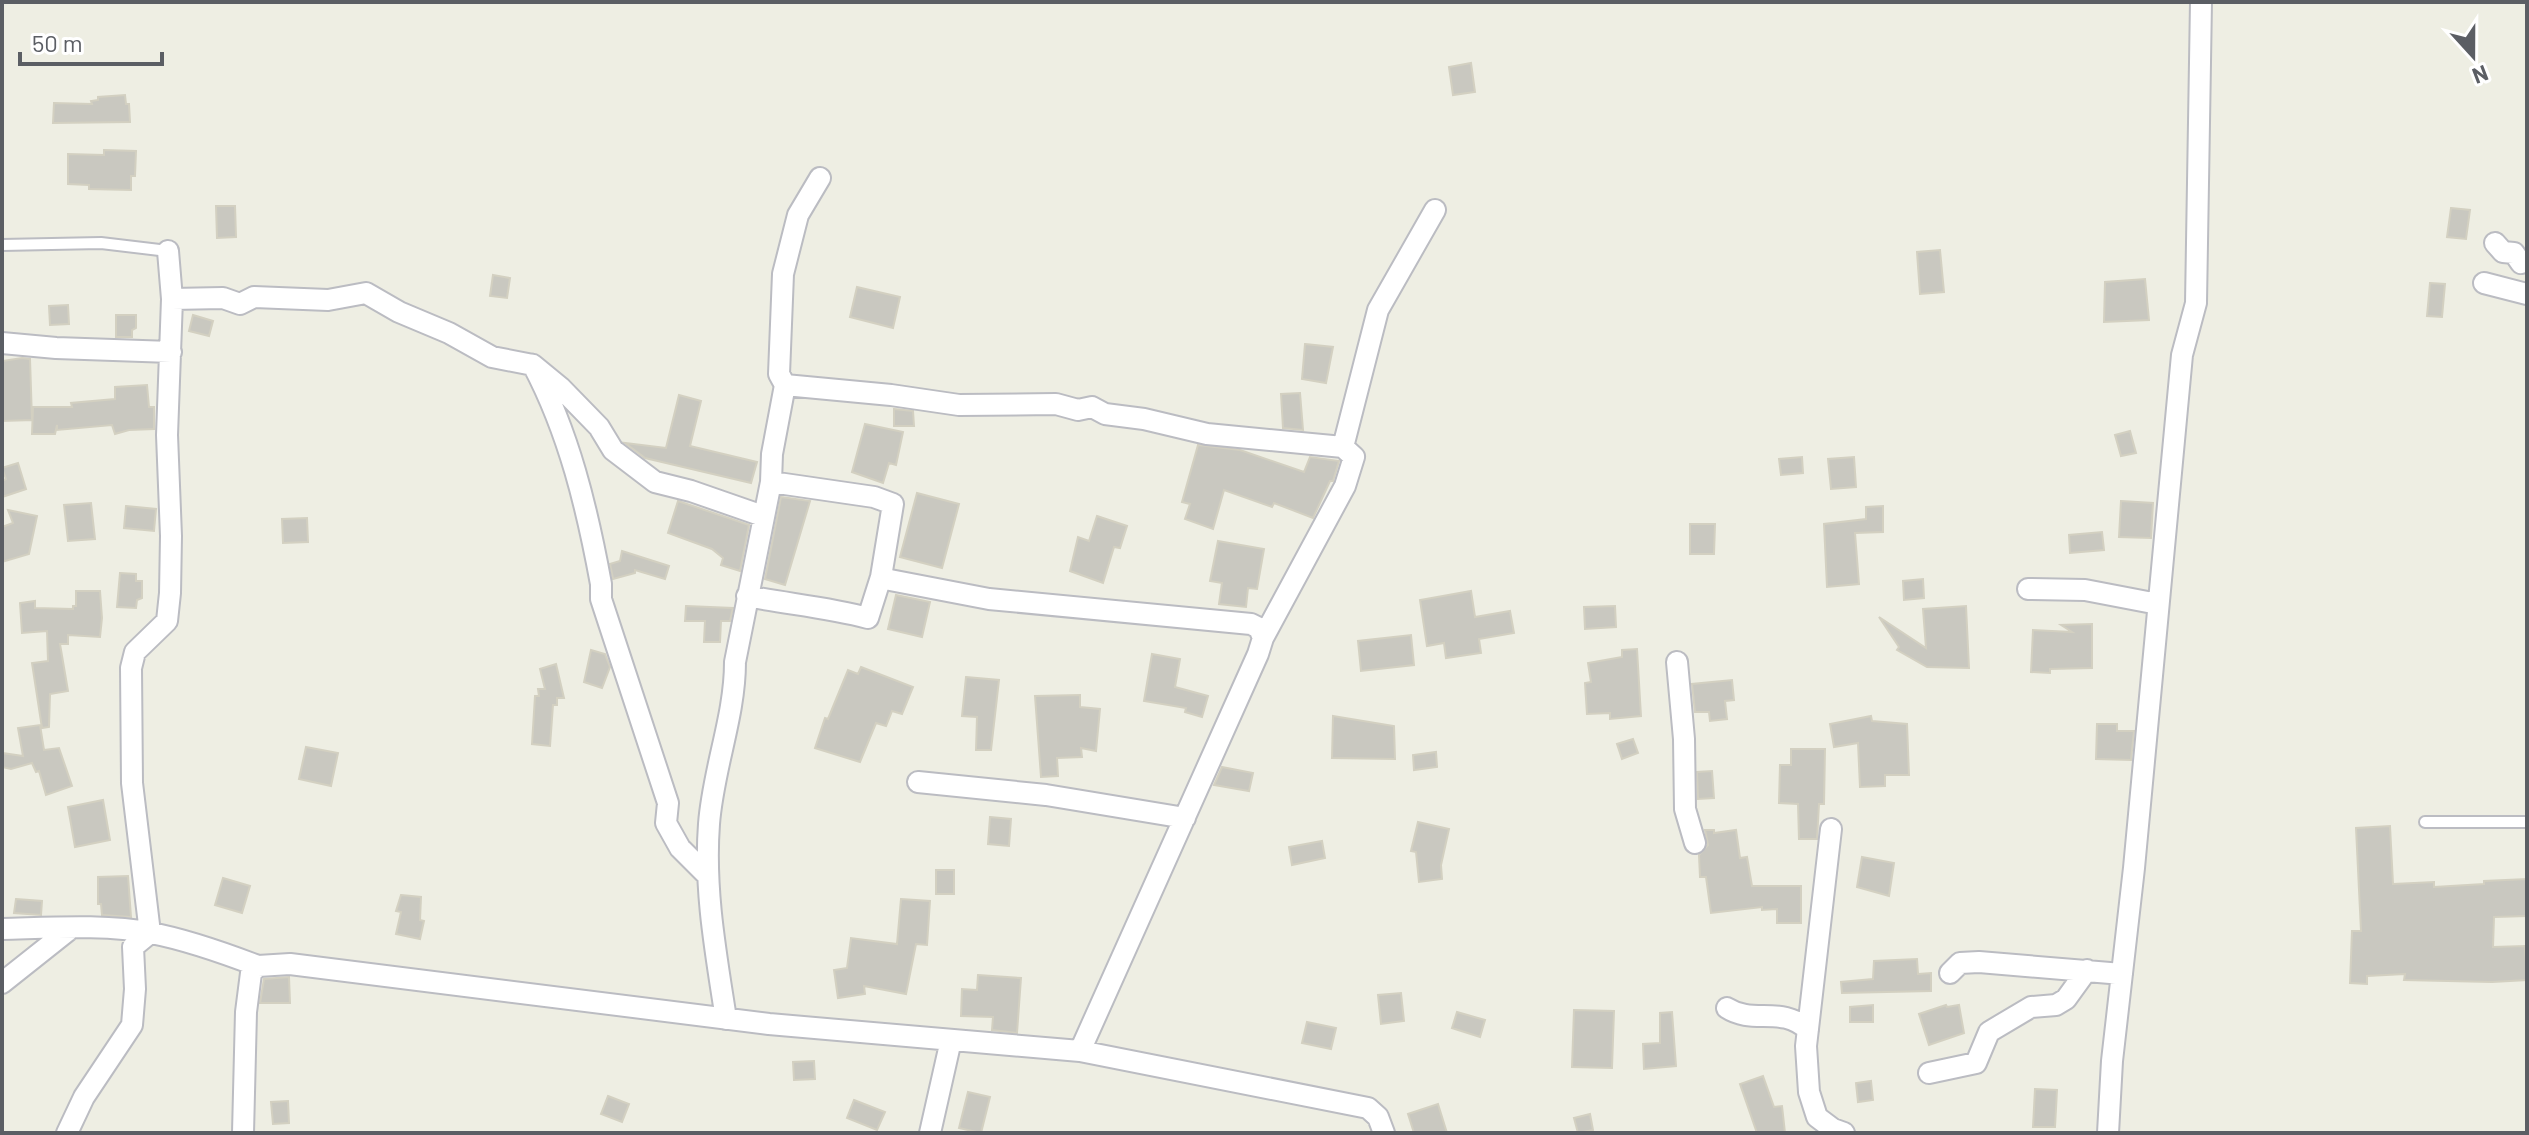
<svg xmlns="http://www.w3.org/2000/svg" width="2529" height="1135" font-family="Barlow,sans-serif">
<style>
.building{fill:#c9c8c0;stroke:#d3d0c1;stroke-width:2}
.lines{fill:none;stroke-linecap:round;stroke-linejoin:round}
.lane-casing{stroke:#bbbcc2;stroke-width:14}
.street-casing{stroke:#bbbcc2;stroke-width:24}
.lane{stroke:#fff;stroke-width:10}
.street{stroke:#fff;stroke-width:20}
</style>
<rect width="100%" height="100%" fill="#eeeee3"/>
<!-- building -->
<path class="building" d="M1471 63 1475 92 1453 95 1449 67Z
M125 95 126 104H129L130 122 53 123 54 103 92 104 91 101 98 100V97Z
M104 150 136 151 135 176H131V190L89 189V185L68 184V154L104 155Z
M216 206H235L236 237 217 238Z
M2451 208 2470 210 2466 239 2447 237Z
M1940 250 1944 292 1920 294 1917 252Z
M493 275 510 278 507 298 490 296Z
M2145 279 2149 320 2104 322 2105 282Z
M2430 283 2445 284 2442 317 2427 316Z
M857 287 900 297 893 328 850 317Z
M68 305 69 324 50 325 49 306Z
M116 315H136V328L132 330V337H116Z
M193 315 213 321 209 336 189 331Z
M1305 344 1333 347 1326 383 1302 379Z
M22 358 30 359 32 420 2 421V361Z
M147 385 149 407H154V429L129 430 115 434 112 425 57 430V425L55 434H32L33 407H72L71 403 115 399V387Z
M1300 393 1303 430 1283 428 1281 394Z
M679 395 701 401 690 446 757 462 751 483 645 458 625 443 666 448Z
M894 409 913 411 914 426H894Z
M865 424 903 432 896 465 889 463 883 483 852 472Z
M2130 431 2136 453 2121 456 2115 435Z
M1198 445 1240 450 1304 472 1310 457 1339 461 1333 481H1330L1313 518 1274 503 1272 507 1224 490 1213 529 1185 519 1190 504 1182 502Z
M1802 457 1803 473 1781 475 1779 459Z
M1854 457 1856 487 1831 489 1828 459Z
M18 463 26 489 2 497V481L6 479 2 468Z
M917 493 959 504 942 568 900 557Z
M781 497 810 501 785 585 765 579Z
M678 501 749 525 740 571 721 565 723 558 712 549 668 533Z
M2121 501 2153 503 2151 538 2119 537Z
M91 503 95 539 68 541 64 505Z
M126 506 156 509 154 531 124 528Z
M1883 506V532L1855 533 1859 584 1827 587 1824 524 1866 519V507Z
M8 510 37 516 29 554 2 562V527L13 523Z
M1097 516 1127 526 1120 548 1114 547 1103 583 1070 571 1078 537 1089 541Z
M307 518 308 542 283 543 282 519Z
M1690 524H1715L1714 554H1690Z
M2102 532 2104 550 2070 553 2069 535Z
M1218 541 1264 549 1257 589 1248 588 1246 607 1219 604 1222 583 1210 581Z
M622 551 669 566 665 579 635 570V573L613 579 610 564 620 561Z
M120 573 136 574V581H142V598L137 600 136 608 117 607Z
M1923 579 1924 598 1904 600 1903 581Z
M76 591H100L102 618 100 637 68 635V644H60L68 691 50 694 49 727 42 728 32 663 48 661 47 631 22 633 20 603 35 601V608L73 609V606H76Z
M1471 591 1475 617 1510 611 1514 633 1479 639 1481 653 1446 658 1444 643 1427 646 1420 600Z
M896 595 930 602 922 637 888 629Z
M686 606 733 608 730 621H721L720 642H704L705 621H685Z
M1615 606 1616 627 1585 629 1584 607Z
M1966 606 1969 668 1927 667 1897 650 1899 647 1879 617 1926 648 1923 609Z
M2092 624V668L2050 669V673L2031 672 2033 630 2072 632 2061 625Z
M1411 635 1414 665 1361 671 1358 641Z
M1637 649 1641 716 1610 719V713L1587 714 1585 683 1591 682 1588 663 1622 657V650Z
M591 650 605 654 610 667 602 688 584 682Z
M1152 654 1180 659 1175 687 1208 696 1202 717 1185 712 1186 708 1144 701Z
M556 664 564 698H557V705H553L550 746 532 744 535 696H539L538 689H545L540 669Z
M861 667 913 687 902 714 892 711 886 726 876 723 860 762 815 748 825 718 828 719 848 670 858 674Z
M966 677 999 680 991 750H976L977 717 962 716Z
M1732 680 1734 700 1725 701 1727 719 1710 721 1709 712H1695L1692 684Z
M1080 695V707L1100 709 1096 751 1081 748 1082 757 1057 758 1058 776 1041 777 1035 696Z
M1333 716 1394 726 1395 759 1332 758Z
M1871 716 1872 721 1907 724 1909 775H1885V786L1860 787 1858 743 1834 747 1830 724Z
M2097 724H2117V731H2134L2131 760 2096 759Z
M40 725 44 750 59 748 72 786 46 795 39 771 36 772 32 763 11 769 2 767V753L23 756 18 728Z
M1633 739 1638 753 1622 759 1617 744Z
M306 747 338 753 331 786 299 779Z
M1791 749H1825L1824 804H1819L1817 839H1799L1798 804 1779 803 1780 765H1791Z
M1436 752 1437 767 1414 770 1413 755Z
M1222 767 1253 773 1249 791 1214 785Z
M1712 771 1714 798 1698 799 1697 772Z
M103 800 110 840 75 847 68 807Z
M990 817 1011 819 1009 846 988 844Z
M1418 822 1449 829 1441 865 1442 879 1419 882 1416 852 1411 851Z
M2390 826 2393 884 2434 882V887L2484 884V881L2527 879V916L2494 917 2493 947 2525 946 2527 980 2492 982 2404 980 2405 974 2367 976V984L2350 983 2352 931H2361L2356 828Z
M1705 830H1714V833L1736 830 1740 858 1747 857 1752 886H1801V923H1777V909L1762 910V907L1711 913 1706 877H1700L1699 855 1708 845Z
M1322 841 1325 858 1292 865 1289 847Z
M1862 857 1894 863 1889 896 1857 887Z
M936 870H954V894H936Z
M128 876 131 917 102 915 101 904H98V877Z
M223 878 250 886 242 913 215 905Z
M401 895 421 897 420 920 424 921 420 939 396 934 401 912 396 911Z
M16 899 42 901 41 915 14 913Z
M901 899 930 901 927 945 916 944 906 994 864 986 865 994 838 998 834 970 847 968 851 938 897 944Z
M1917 959 1918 974 1931 973V991L1842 993 1841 982 1873 979 1874 961Z
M978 975 1021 978 1017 1033 992 1030 993 1017 961 1016 962 989 977 990Z
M289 977 290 1003H260L264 979Z
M1401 993 1404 1021 1381 1024 1378 995Z
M1873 1005V1022H1850V1007Z
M1946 1005 1947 1007 1959 1005 1964 1033 1929 1045 1919 1014Z
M1574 1010 1614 1011 1612 1068 1572 1067Z
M1457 1012 1485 1020 1480 1037 1452 1028Z
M1672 1012 1676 1066 1644 1069 1643 1044 1660 1043V1013Z
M1307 1022 1336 1028 1331 1049 1302 1043Z
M814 1061 815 1079 794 1080 793 1062Z
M1763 1076 1774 1107 1782 1106 1785 1133H1757L1740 1084Z
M1871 1081 1873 1100 1858 1102 1856 1083Z
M2035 1089 2057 1090 2055 1127H2033Z
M968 1092 990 1097 981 1133 959 1128Z
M608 1096 629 1104 622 1122 601 1114Z
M854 1100 885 1112 877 1130 847 1118Z
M288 1101 289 1123 273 1124 271 1102Z
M1438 1104 1447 1133H1414L1408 1114Z
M1590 1114 1593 1130 1578 1133 1574 1118Z"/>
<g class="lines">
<!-- lane casing -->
<g class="lane-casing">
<path id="lane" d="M2 245 101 243 168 251
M2425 822H2527"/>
</g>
<!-- street casing -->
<g class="street-casing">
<path id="street" d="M820 178 798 215 783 274 779 374 785 385 772 454 771 482 874 497 893 504 881 577 890 580 989 599 1251 624 1259 628 1263 638 1258 654 1080 1051
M2495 243 2503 252 2514 253 2521 263 2527 261
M2484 283 2527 294
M172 299 223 298 240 304 254 297 328 300 366 293 399 312 449 333 492 357 533 365
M2 343 56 348 171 352
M785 385 891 395 959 405 1056 404 1078 410 1092 407 1105 414 1144 419 1207 434 1343 447 1354 457 1345 486 1263 638
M1343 447 1378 310 1435 210
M2028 589 2085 590 2158 604
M747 596C787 604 828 607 868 618L881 577
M1677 662 1684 739 1685 809 1695 843
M918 782 1046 795 1185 818
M1831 829 1806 1046 1809 1092 1817 1117 1833 1129 1844 1133
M708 876 680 848 666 823 668 803 601 599V584C587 508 569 433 533 365L561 388 599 427 613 450 655 482 691 491 763 516
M2 929C48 928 107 924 151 933 188 940 224 953 258 966
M1950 973 1960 963 1979 962 2122 974
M2 983 70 929
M1727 1008C1753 1025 1782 1005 1808 1030
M726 1019C716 954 704 890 709 824 713 769 735 717 735 662L771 482
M1929 1073 1976 1063 1989 1032 2031 1007 2056 1005 2066 999 2087 970
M67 1133 84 1097 132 1025 135 989 133 947 150 933 132 783 131 668 135 652 167 621 170 593 171 536 167 435 172 299 168 251
M243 1133 246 1012 251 973 258 966 290 964 769 1024 1080 1051 1368 1108 1378 1117 1384 1133
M930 1133 951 1040
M2108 1133 2112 1061 2134 868 2182 355 2196 303 2201 2"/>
</g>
<!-- lane -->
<use href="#lane" class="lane"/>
<!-- street -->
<use href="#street" class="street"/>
</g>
<!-- border -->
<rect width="2529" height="1135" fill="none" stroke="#5b5e64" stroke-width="8"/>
<!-- north arrow -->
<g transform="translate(2473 56) rotate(159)" stroke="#ffffff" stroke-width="6" paint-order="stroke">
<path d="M0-6L14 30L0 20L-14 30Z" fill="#5b5e64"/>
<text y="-12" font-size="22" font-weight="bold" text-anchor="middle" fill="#5b5e64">N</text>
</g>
<!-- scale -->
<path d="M20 52v12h142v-12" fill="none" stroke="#5b5e64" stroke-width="4"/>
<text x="32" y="52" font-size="24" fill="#5b5e64" stroke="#ffffff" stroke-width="6" paint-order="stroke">50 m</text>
</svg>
